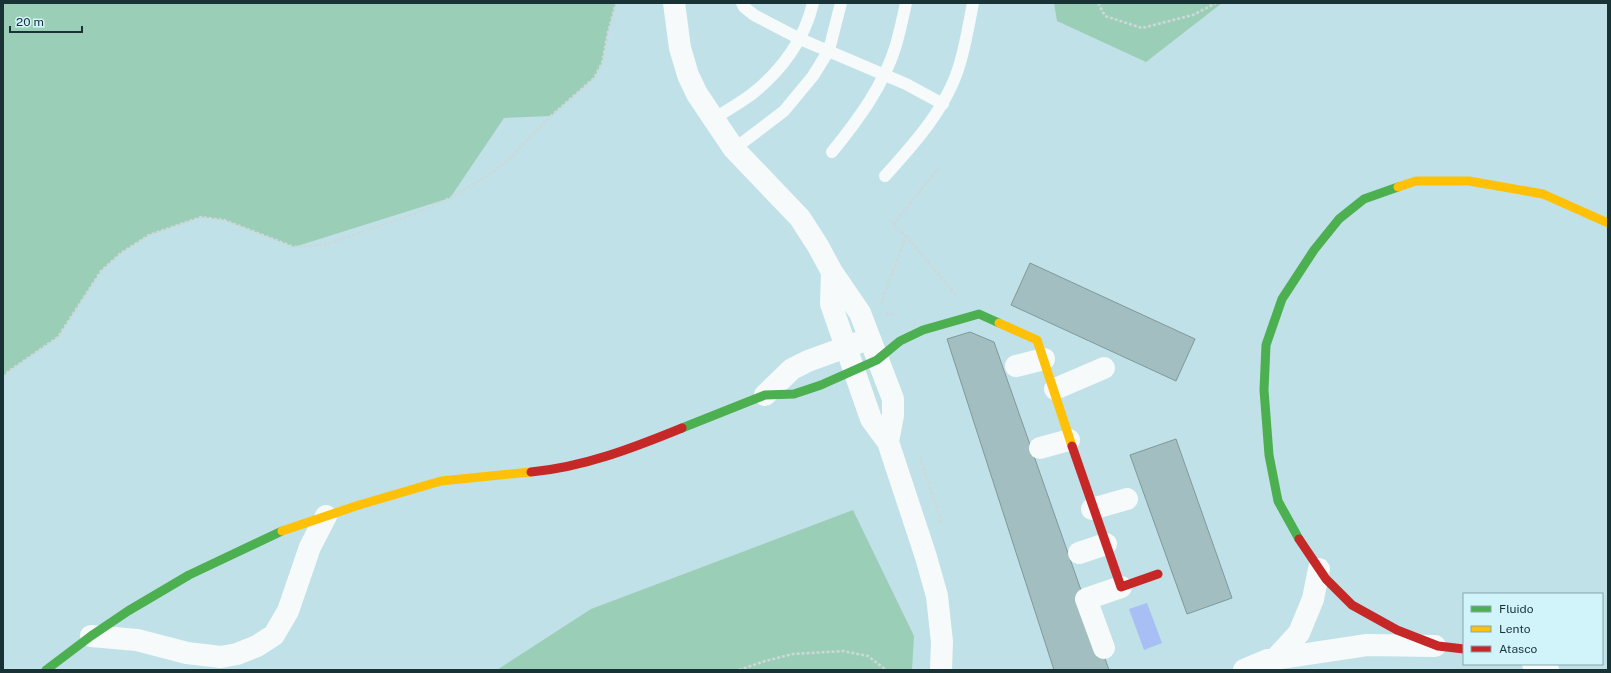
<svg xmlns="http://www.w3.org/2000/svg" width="1611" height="673" font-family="'Public Sans',sans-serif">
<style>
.green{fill:#9bceb6}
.water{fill:#a7bff4}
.building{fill:#a3bec0;stroke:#7f999b}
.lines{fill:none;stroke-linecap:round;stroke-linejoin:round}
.path{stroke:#cdd8da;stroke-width:2.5;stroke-dasharray:3 2;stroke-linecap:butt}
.lane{stroke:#f6fafb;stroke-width:12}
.street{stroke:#f6fafb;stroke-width:22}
.fast{stroke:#4caf50;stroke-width:9}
.slow{stroke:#ffc107;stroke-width:9}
.jam{stroke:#c62828;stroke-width:9}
</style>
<rect width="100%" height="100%" fill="#c0e1e7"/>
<!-- green -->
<path class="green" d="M3 3H616L608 32 602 63 594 78 551 116 504 118 450 198 294 247 224 220 201 217 149 235 121 253 101 271 58 337 9 371 3 377Z
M1054 3H1222L1146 62 1057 21Z
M853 510 914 636 912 670H497L591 609Z"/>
<!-- water -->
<path class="water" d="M1147 603 1162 643 1144 650 1129 609Z"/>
<!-- building -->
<path class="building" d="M1030 263 1195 339 1176 381 1011 305Z
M970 332 994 342 1109 670H1054L947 339Z
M1176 439 1232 598 1187 614 1130 455Z"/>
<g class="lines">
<!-- path -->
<path class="path" d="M1098 3 1105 16 1142 28 1193 15 1216 3
M939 167 893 225 906 236 957 296
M881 304 906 236
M886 313 897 316
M3 377 9 371 58 337 101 271 121 253 149 235 201 217 224 220 294 247 327 244 414 214 450 198 490 174 509 159 551 116 594 78 602 63 608 32 616 3
M920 458 942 524
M739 670 765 661 793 654 843 651 868 656 886 670"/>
<!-- lane -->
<path class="lane" d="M742 3 744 7 754 15 800 39 906 84 943 104
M713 119C726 111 740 103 752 94 781 71 805 39 813 3
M734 149 784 111 813 76 829 50 841 3
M832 152C858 120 884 85 896 45 900 31 903 17 906 3
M885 176C915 143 948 106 960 63 966 43 969 23 973 3"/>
<!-- street -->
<path class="street" d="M674 3 680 48 688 75 697 94 734 149 800 218 818 246 832 272 860 313 893 399V415L888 442 926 557 937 596 942 642 941 670
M832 272 831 304 871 419 888 442
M1016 366 1044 359
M1055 389 1104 368
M765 395 792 369 808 361 860 342
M1040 448 1069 440
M1092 509 1127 499
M1079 553 1106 544
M91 636 137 640 187 653 221 657 237 654 257 646 274 635 288 611 310 547 326 516
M1104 648 1086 599 1121 587
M1275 659 1299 633 1313 599 1319 569
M1533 664 1548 670
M1244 670 1268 660 1367 645 1435 646"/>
<!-- fast -->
<path class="fast" d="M682 428 765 395 794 394 821 385 877 360 900 341 923 330 979 314 999 323
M1299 539 1278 501 1269 455 1264 390 1266 345 1282 299 1314 250 1339 219 1364 199 1398 187
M46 670 91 636 128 611 189 575 282 531"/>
<!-- slow -->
<path class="slow" d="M1398 187 1416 181H1469L1543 194 1608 223
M999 323 1037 340 1072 446
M282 531 359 505 441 481 531 472"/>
<!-- jam -->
<path class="jam" d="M1072 446 1121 587 1158 574
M531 472C584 467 633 448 682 428
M1299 539 1326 579 1352 605 1397 630 1438 646 1464 649"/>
</g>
<!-- border -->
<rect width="1611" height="673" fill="none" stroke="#193236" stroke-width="8"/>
<!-- legend -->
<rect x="1463" y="593" width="140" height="72" fill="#d1f4fb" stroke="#87a6ac"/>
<rect x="1471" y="606" width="20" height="6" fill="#4caf50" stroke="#87a6ac"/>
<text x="1499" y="613" font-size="12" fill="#193236">Fluido</text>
<rect x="1471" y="626" width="20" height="6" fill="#ffc107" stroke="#87a6ac"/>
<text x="1499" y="633" font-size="12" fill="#193236">Lento</text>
<rect x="1471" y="646" width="20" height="6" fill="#c62828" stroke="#87a6ac"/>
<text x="1499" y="653" font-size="12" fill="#193236">Atasco</text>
<!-- scale -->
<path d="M10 26v6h72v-6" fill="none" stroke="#193236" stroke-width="2"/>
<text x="16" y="26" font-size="12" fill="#193236" stroke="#d1f4fb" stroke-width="3" paint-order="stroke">20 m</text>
</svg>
